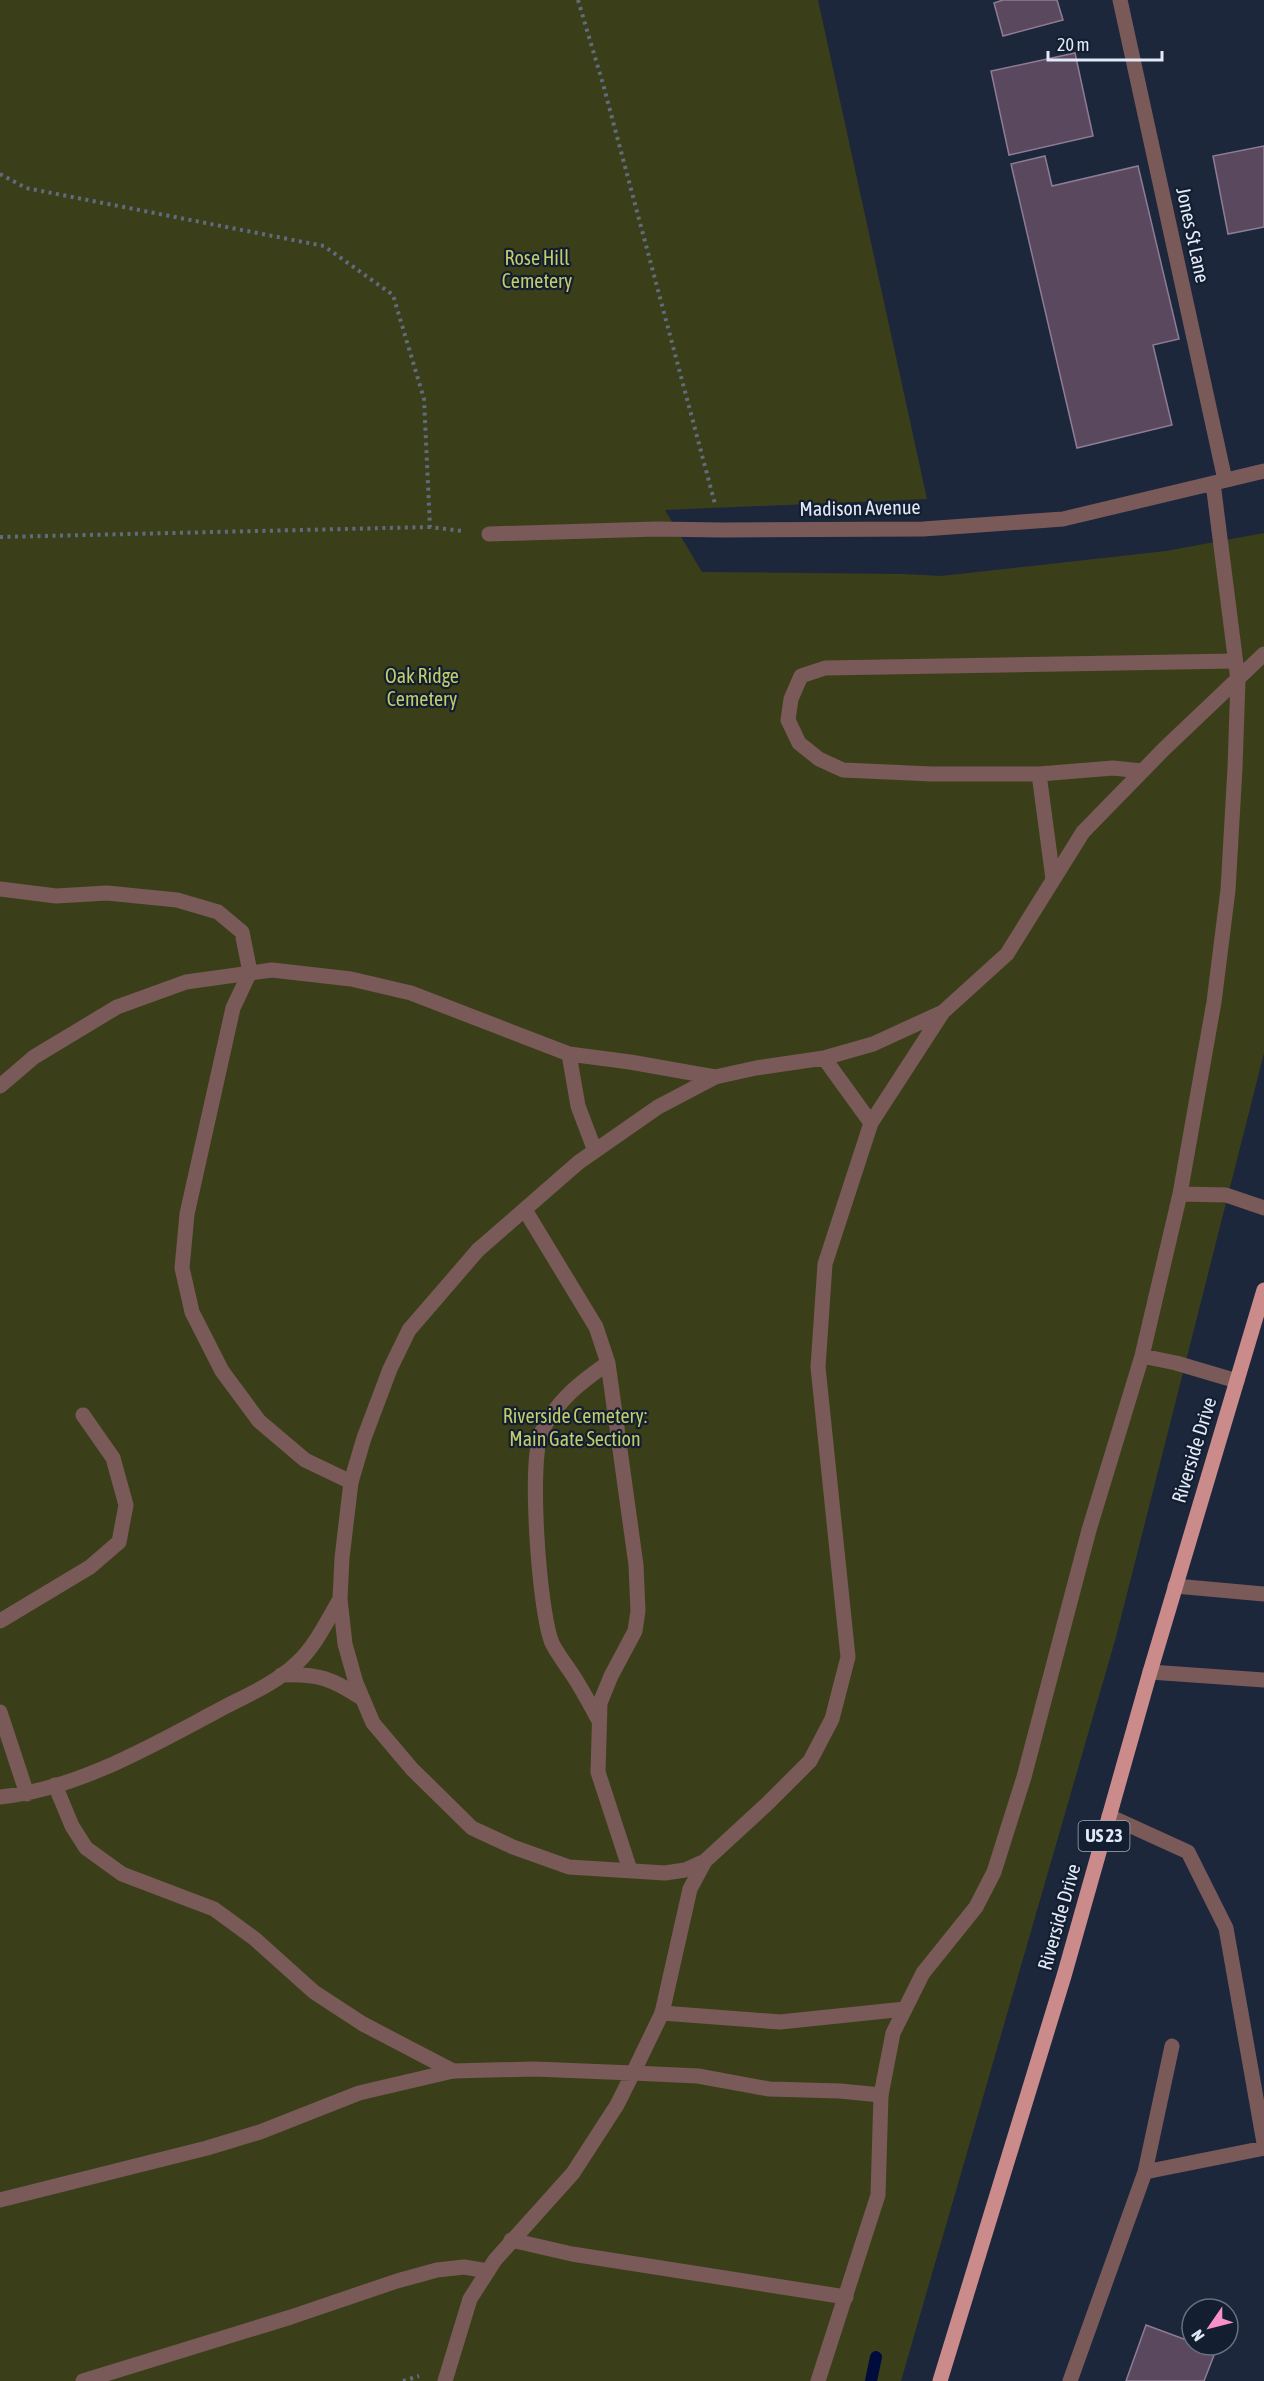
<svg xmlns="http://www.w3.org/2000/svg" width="1264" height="2381" font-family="'Asap Condensed',sans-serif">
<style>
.green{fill:#3b3f19}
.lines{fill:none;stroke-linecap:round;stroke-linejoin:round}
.stream{stroke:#000c3b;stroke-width:12}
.building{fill:#59485e;stroke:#8e7c94;stroke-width:1.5}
.path{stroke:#616b7e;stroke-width:4;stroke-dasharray:3 4.5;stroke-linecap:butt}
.lane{stroke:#7a5a59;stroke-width:15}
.street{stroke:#7a5a59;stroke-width:15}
.primary{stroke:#cb8b8a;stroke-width:15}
.labels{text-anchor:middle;stroke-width:4.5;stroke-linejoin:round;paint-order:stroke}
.shield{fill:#131e31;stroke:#a4adbc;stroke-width:1.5}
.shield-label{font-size:18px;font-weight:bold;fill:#e2eaf8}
.street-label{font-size:20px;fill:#e2eaf8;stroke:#131e31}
.park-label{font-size:20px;fill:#c2cc6b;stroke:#131e31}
</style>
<rect width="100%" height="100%" fill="#1c273c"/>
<!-- green -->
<path class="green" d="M0 0H818L927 499 665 510 702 572 903 574 941 576 1166 551 1264 533V1053L1116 1637 901 2381H0Z"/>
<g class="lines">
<!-- stream -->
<path class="stream" d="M871 2381 876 2357"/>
</g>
<!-- building -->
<path class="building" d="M1003 0H1057L1063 20 1003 36 994 3Z
M1075 53 1093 136 1009 155 991 71Z
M1264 146V227L1228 234 1213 156Z
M1045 156 1052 186 1138 166 1179 339 1153 345 1172 425 1077 448 1011 164Z
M1146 2325 1192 2342V2345H1201L1216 2350 1204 2381H1126Z"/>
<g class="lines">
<!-- path -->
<path class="path" d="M578 0 603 84 715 504
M0 174 26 188 324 246 393 295 424 399 430 527 462 531
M0 537 430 527
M403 2381 419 2376"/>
<!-- lane -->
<path class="lane" d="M1142 771 1113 768 1039 774H932L843 770 819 759 799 743 788 720 791 699 801 676 825 668 1235 661
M1039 774 1053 879
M0 889 56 896 107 893 177 900 218 912 242 932 250 972 233 1008 187 1214 182 1268 192 1312 222 1371 259 1421 305 1460 351 1482
M525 1210 596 1327 608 1363 636 1565 638 1611 635 1631 611 1676 600 1703 598 1772 630 1870
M1175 1586 1264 1594
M0 1621 90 1567 119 1542 126 1505 113 1458 83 1415
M599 1721C591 1706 583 1691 574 1677 567 1666 558 1655 552 1643 539 1611 528 1460 542 1431 557 1400 581 1382 608 1363
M55 1785 72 1826 86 1848 122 1874 214 1909 255 1939 314 1992 363 2024 453 2071
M1109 1816 1188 1852 1226 1928 1264 2143
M662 2013 780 2022 905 2009
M633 2073 698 2076 769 2089 840 2091 881 2095
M1145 2172 1172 2046
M511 2240 572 2254 846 2297
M83 2381 291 2317 397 2281 437 2270 464 2267 488 2271
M1070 2381 1145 2172 1264 2148"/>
<!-- street -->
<path class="street" d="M1120 0 1225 480
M489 534 656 529 722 530 923 529 1063 519 1264 471
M943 1012 873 1044 824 1058 756 1068 715 1077 658 1107 579 1162 478 1250 409 1330 390 1369 364 1438 351 1482 342 1558 340 1599 345 1644 356 1683 373 1723 412 1769 472 1828 513 1847 569 1867 665 1873 685 1870 705 1861 768 1803 810 1761 832 1719 848 1657 818 1367 825 1264 871 1123 943 1012 1007 954 1083 832 1164 749 1264 654
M569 1054 578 1106 595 1151
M824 1058 871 1123
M0 1086 34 1057 117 1007 186 982 272 970 351 979 411 993 569 1054 630 1062 715 1077
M1180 1194 1226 1195 1264 1208
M1142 1356 1176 1363 1237 1381
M1150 1672 1264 1680
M281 1675C318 1673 333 1679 363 1699
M0 1712 27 1794
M0 1797C78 1789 151 1746 219 1710 245 1696 275 1684 297 1663 316 1645 327 1621 340 1599
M0 2200 207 2148 260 2132 359 2093 453 2071 534 2069 633 2073
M445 2381 470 2299 495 2260 573 2173 617 2105 633 2073 662 2013 690 1889 705 1861
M818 2381 878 2195 881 2095 893 2033 923 1973 976 1907 994 1872 1024 1777 1089 1530 1142 1356 1180 1194 1214 1002 1228 890 1235 768 1238 680 1213 483"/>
<!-- primary -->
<path class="primary" d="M940 2381 1064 1976 1150 1672 1264 1290"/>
</g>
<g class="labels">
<!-- shield labels -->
<rect class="shield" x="1078.5" y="1821" width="51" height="30" rx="4.5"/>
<g class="shield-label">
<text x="1104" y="1842">US 23</text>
</g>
<!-- street labels -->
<g class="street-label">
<text transform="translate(1193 235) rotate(78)" y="7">Jones St Lane</text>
<text transform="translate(860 508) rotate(-1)" y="7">Madison Avenue</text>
<text transform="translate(1194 1450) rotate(-73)" y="7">Riverside Drive</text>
<text transform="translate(1059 1917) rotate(-74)" y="7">Riverside Drive</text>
</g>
<!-- park labels -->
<g class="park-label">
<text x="537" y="265">Rose Hill<tspan x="537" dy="23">Cemetery</tspan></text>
<text x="422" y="683">Oak Ridge<tspan x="422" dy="23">Cemetery</tspan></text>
<text x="575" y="1423">Riverside Cemetery:<tspan x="575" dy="23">Main Gate Section</tspan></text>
</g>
</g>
<!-- north arrow -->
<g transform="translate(1210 2327) rotate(235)"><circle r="28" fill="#131e31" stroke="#667081" stroke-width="1.5"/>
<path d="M0-4.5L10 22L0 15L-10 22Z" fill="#f890cb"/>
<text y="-9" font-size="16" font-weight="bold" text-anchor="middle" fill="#e2eaf8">N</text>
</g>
<!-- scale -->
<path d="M1048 51v9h114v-9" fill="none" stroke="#e2eaf8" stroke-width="3"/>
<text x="1057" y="51" font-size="18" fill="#e2eaf8" stroke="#131e31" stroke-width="4.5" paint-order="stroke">20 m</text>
</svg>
